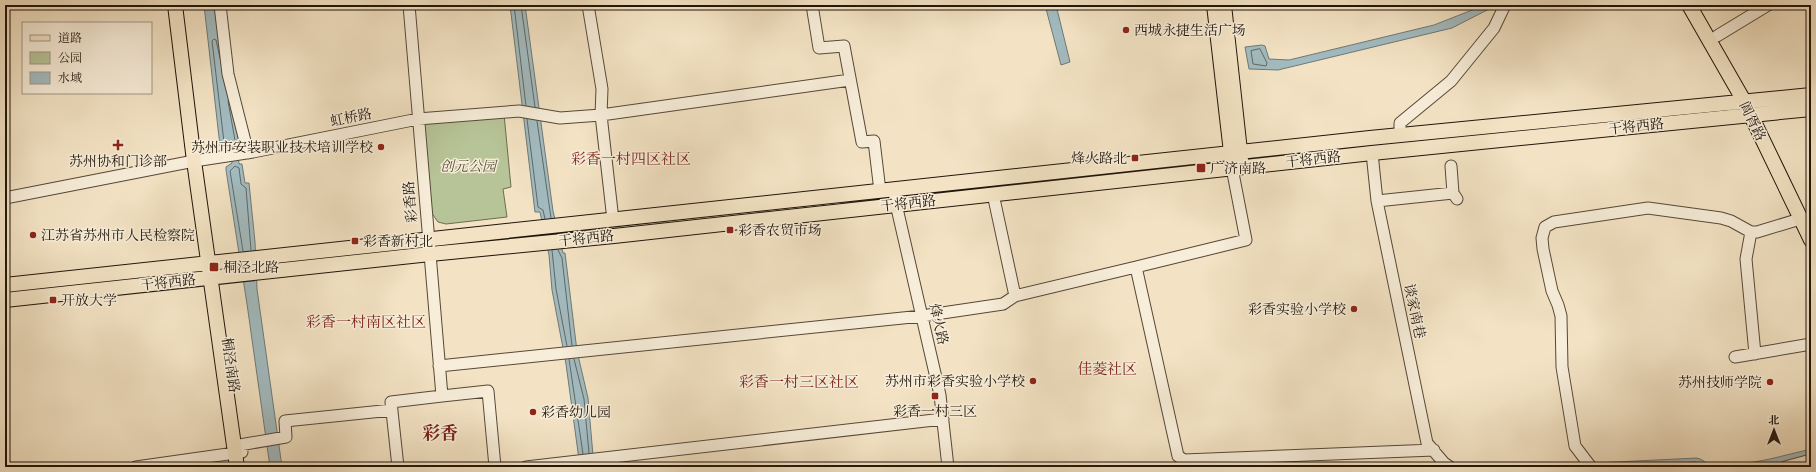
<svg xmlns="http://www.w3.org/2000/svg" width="1816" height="472" font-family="'Sorts Mill Goudy','Noto Serif SC',serif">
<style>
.green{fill:#b7c497;stroke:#6c6c50}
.water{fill:#a2bbc0;stroke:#6e7977}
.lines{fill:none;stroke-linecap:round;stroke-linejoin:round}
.shore{stroke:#616865;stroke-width:1}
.minor-casing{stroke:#554838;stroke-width:13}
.major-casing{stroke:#20150a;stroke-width:16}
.minor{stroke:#f7edd9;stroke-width:11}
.major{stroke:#f3e3c4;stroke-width:14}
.poi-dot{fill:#8f2418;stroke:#f7edd9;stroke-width:1.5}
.labels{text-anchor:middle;stroke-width:3;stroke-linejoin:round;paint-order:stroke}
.poi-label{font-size:14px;fill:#20150a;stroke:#f7edd9;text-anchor:start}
.street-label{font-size:14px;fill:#20150a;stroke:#f7edd9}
.park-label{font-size:14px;font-style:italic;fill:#55523b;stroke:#f7edd9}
.neighbourhood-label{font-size:15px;fill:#7a1f14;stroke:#f7edd9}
.district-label{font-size:18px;font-weight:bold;fill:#7a1f14;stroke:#f7edd9}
</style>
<rect width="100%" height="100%" fill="#f3e3c4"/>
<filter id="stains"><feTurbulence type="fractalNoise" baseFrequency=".005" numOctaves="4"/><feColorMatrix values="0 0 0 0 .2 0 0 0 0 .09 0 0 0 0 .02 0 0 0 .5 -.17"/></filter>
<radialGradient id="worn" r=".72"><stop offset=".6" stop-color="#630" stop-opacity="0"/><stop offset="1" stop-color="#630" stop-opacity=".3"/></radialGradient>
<!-- green -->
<path class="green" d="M504 114 511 187 503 189 507 217 446 224 438 222 431 212 423 121Z"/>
<!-- water -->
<path class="water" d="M204 5H216L240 148 238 152 239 164H242L245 183H249L255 242 257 289 282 467H270L247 304 226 170V167L232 163 231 152 220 146Z
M510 5H525L553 211 563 253H565L577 351 588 398 594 467H580L566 364 552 290 549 255 540 212H535Z
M1045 5H1056L1070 62 1061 65Z
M1485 5H1497L1452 28 1278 70 1249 69 1245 47 1262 45 1265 46 1269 59 1289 60 1434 25Z
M1811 449V458L1775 467H1728L1770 459Z
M1697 458C1703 459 1706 464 1712 465V467H1564L1575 464Z"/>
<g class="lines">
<!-- shore -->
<path class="shore" d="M514 5 526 106
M521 5 535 107
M1260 49 1267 63 1266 66 1253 64 1251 51Z
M220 58 216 40 214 39 212 41 224 142 234 148 236 146 228 101
M527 119 538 207 543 210 545 219
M537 121 551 218
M552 250 556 289 567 346
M558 250 562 258 572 346
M243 251 230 171 235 166 239 168 241 184 246 188 251 250
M569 359 583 454
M574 359 584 399 589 453
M1597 467 1696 462 1704 467"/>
<!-- minor casing -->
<g class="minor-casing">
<path id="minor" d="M220 5 228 74 248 153
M409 5 442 396 488 391 495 467
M588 5 602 89 601 115 850 80
M812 5 819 48 844 46 862 142 874 141 880 191
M1717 36 1768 5
M1400 135V123L1451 81 1494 28 1505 5
M1372 153 1377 201 1427 443 1444 463 1450 467
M1451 166 1453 193 1457 199
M1232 168 1246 240 1136 267 1178 456 1184 460 1434 450
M894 190 896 204 940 395 948 467
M993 194 1015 296 1136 267
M5 198 194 161 253 152 418 119 519 111 560 118 601 115 613 220
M1377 201 1453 193
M1751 232 1746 259 1755 354
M1735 357 1811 344
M439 366 922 316 1003 304 1015 296
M234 446 286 437 285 421 392 410
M136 467 242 452
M398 467 391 402 442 396
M526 467 943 419
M1591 467 1575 446 1562 367 1561 316 1558 305 1552 291 1543 249 1542 238 1545 227 1554 222 1648 208 1721 218 1731 221 1751 232H1757L1800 219
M1785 467 1811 460"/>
</g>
<!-- major casing -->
<g class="major-casing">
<path id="major" d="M175 5 194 161 237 467
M1214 5 1232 161
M1224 5 1241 160
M1689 5 1744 101 1811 240
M5 285 1370 138 1811 95
M5 300 430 254 614 236 1372 153 1811 109"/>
</g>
<!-- minor -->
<use href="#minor" class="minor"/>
<!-- major -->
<use href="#major" class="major"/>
</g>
<!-- markers -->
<g class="poi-dot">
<circle cx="1126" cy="30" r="4"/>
<path d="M116 139h4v4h4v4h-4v4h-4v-4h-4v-4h4z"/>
<circle cx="381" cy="147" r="4"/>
<rect x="1131" y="154" width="8" height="8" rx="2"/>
<rect x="1196" y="163" width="10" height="10" rx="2"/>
<rect x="726" y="226" width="8" height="8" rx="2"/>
<circle cx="33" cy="235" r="4"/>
<rect x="351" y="237" width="8" height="8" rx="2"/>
<rect x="209" y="262" width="10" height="10" rx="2"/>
<rect x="49" y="296" width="8" height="8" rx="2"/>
<circle cx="1354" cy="309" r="4"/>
<circle cx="1033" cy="381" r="4"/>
<circle cx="1770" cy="382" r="4"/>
<rect x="931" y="392" width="8" height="8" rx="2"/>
<circle cx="533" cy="412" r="4"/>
</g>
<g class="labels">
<!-- poi labels -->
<g class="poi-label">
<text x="1134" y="35">西城永捷生活广场</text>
<text x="373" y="152" text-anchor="end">苏州市安装职业技术培训学校</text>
<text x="1127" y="163" text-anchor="end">烽火路北</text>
<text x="118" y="166" text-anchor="middle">苏州协和门诊部</text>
<text x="1210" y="173">广济南路</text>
<text x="738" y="235">彩香农贸市场</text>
<text x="41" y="240">江苏省苏州市人民检察院</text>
<text x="363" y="246">彩香新村北</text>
<text x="223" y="272">桐泾北路</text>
<text x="61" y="305">开放大学</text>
<text x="1346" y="314" text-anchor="end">彩香实验小学校</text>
<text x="1025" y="386" text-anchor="end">苏州市彩香实验小学校</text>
<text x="1762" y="387" text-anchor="end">苏州技师学院</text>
<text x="935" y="416" text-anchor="middle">彩香一村三区</text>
<text x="541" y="417">彩香幼儿园</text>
</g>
<!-- street labels -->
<g class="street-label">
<text transform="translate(351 117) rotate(-11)" y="5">虹桥路</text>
<text transform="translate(1753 121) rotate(64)" y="5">阊胥路</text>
<text transform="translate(1636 126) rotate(-6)" y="5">干将西路</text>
<text transform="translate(1313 159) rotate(-6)" y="5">干将西路</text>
<text transform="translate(410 202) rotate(-95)" y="5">彩香路</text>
<text transform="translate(908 203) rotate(-6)" y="5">干将西路</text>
<text transform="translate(586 238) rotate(-6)" y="5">干将西路</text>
<text transform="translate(168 282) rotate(-6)" y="5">干将西路</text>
<text transform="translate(1415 311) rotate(78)" y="5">谈家南巷</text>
<text transform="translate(939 324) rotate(77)" y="5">烽火路</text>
<text transform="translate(231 365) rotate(82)" y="5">桐泾南路</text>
</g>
<!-- park labels -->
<g class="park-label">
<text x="468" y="171">创元公园</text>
</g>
<!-- neighbourhood labels -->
<g class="neighbourhood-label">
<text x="631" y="164">彩香一村四区社区</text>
<text x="366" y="327">彩香一村南区社区</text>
<text x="1107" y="374">佳菱社区</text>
<text x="799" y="387">彩香一村三区社区</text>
</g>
<!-- district labels -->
<g class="district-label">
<text x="440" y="439">彩香</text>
</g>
</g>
<!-- margin -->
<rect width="1816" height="472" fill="none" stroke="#f3e3c4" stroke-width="20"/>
<rect x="6" y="6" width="1804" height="460" fill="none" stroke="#20150a" stroke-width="2"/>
<rect x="10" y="10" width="1796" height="452" fill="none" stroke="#20150a"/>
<!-- legend -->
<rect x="22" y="22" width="130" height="72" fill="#f7edd9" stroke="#a19786"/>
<rect x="30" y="35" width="20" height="6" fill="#f3e3c4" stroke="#a19786"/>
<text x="58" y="42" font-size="12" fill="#20150a">道路</text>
<rect x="30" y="52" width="20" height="12" fill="#b7c497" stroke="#a19786"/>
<text x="58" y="62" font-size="12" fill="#20150a">公园</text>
<rect x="30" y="72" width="20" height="12" fill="#a2bbc0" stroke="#a19786"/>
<text x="58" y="82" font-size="12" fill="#20150a">水域</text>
<!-- north arrow -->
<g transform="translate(1774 430)" stroke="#f7edd9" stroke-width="3" paint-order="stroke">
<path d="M0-3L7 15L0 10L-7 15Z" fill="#20150a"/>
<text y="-6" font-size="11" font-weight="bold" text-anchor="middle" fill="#20150a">北</text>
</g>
<rect width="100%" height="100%" filter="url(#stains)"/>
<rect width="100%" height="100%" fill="url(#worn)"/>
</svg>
